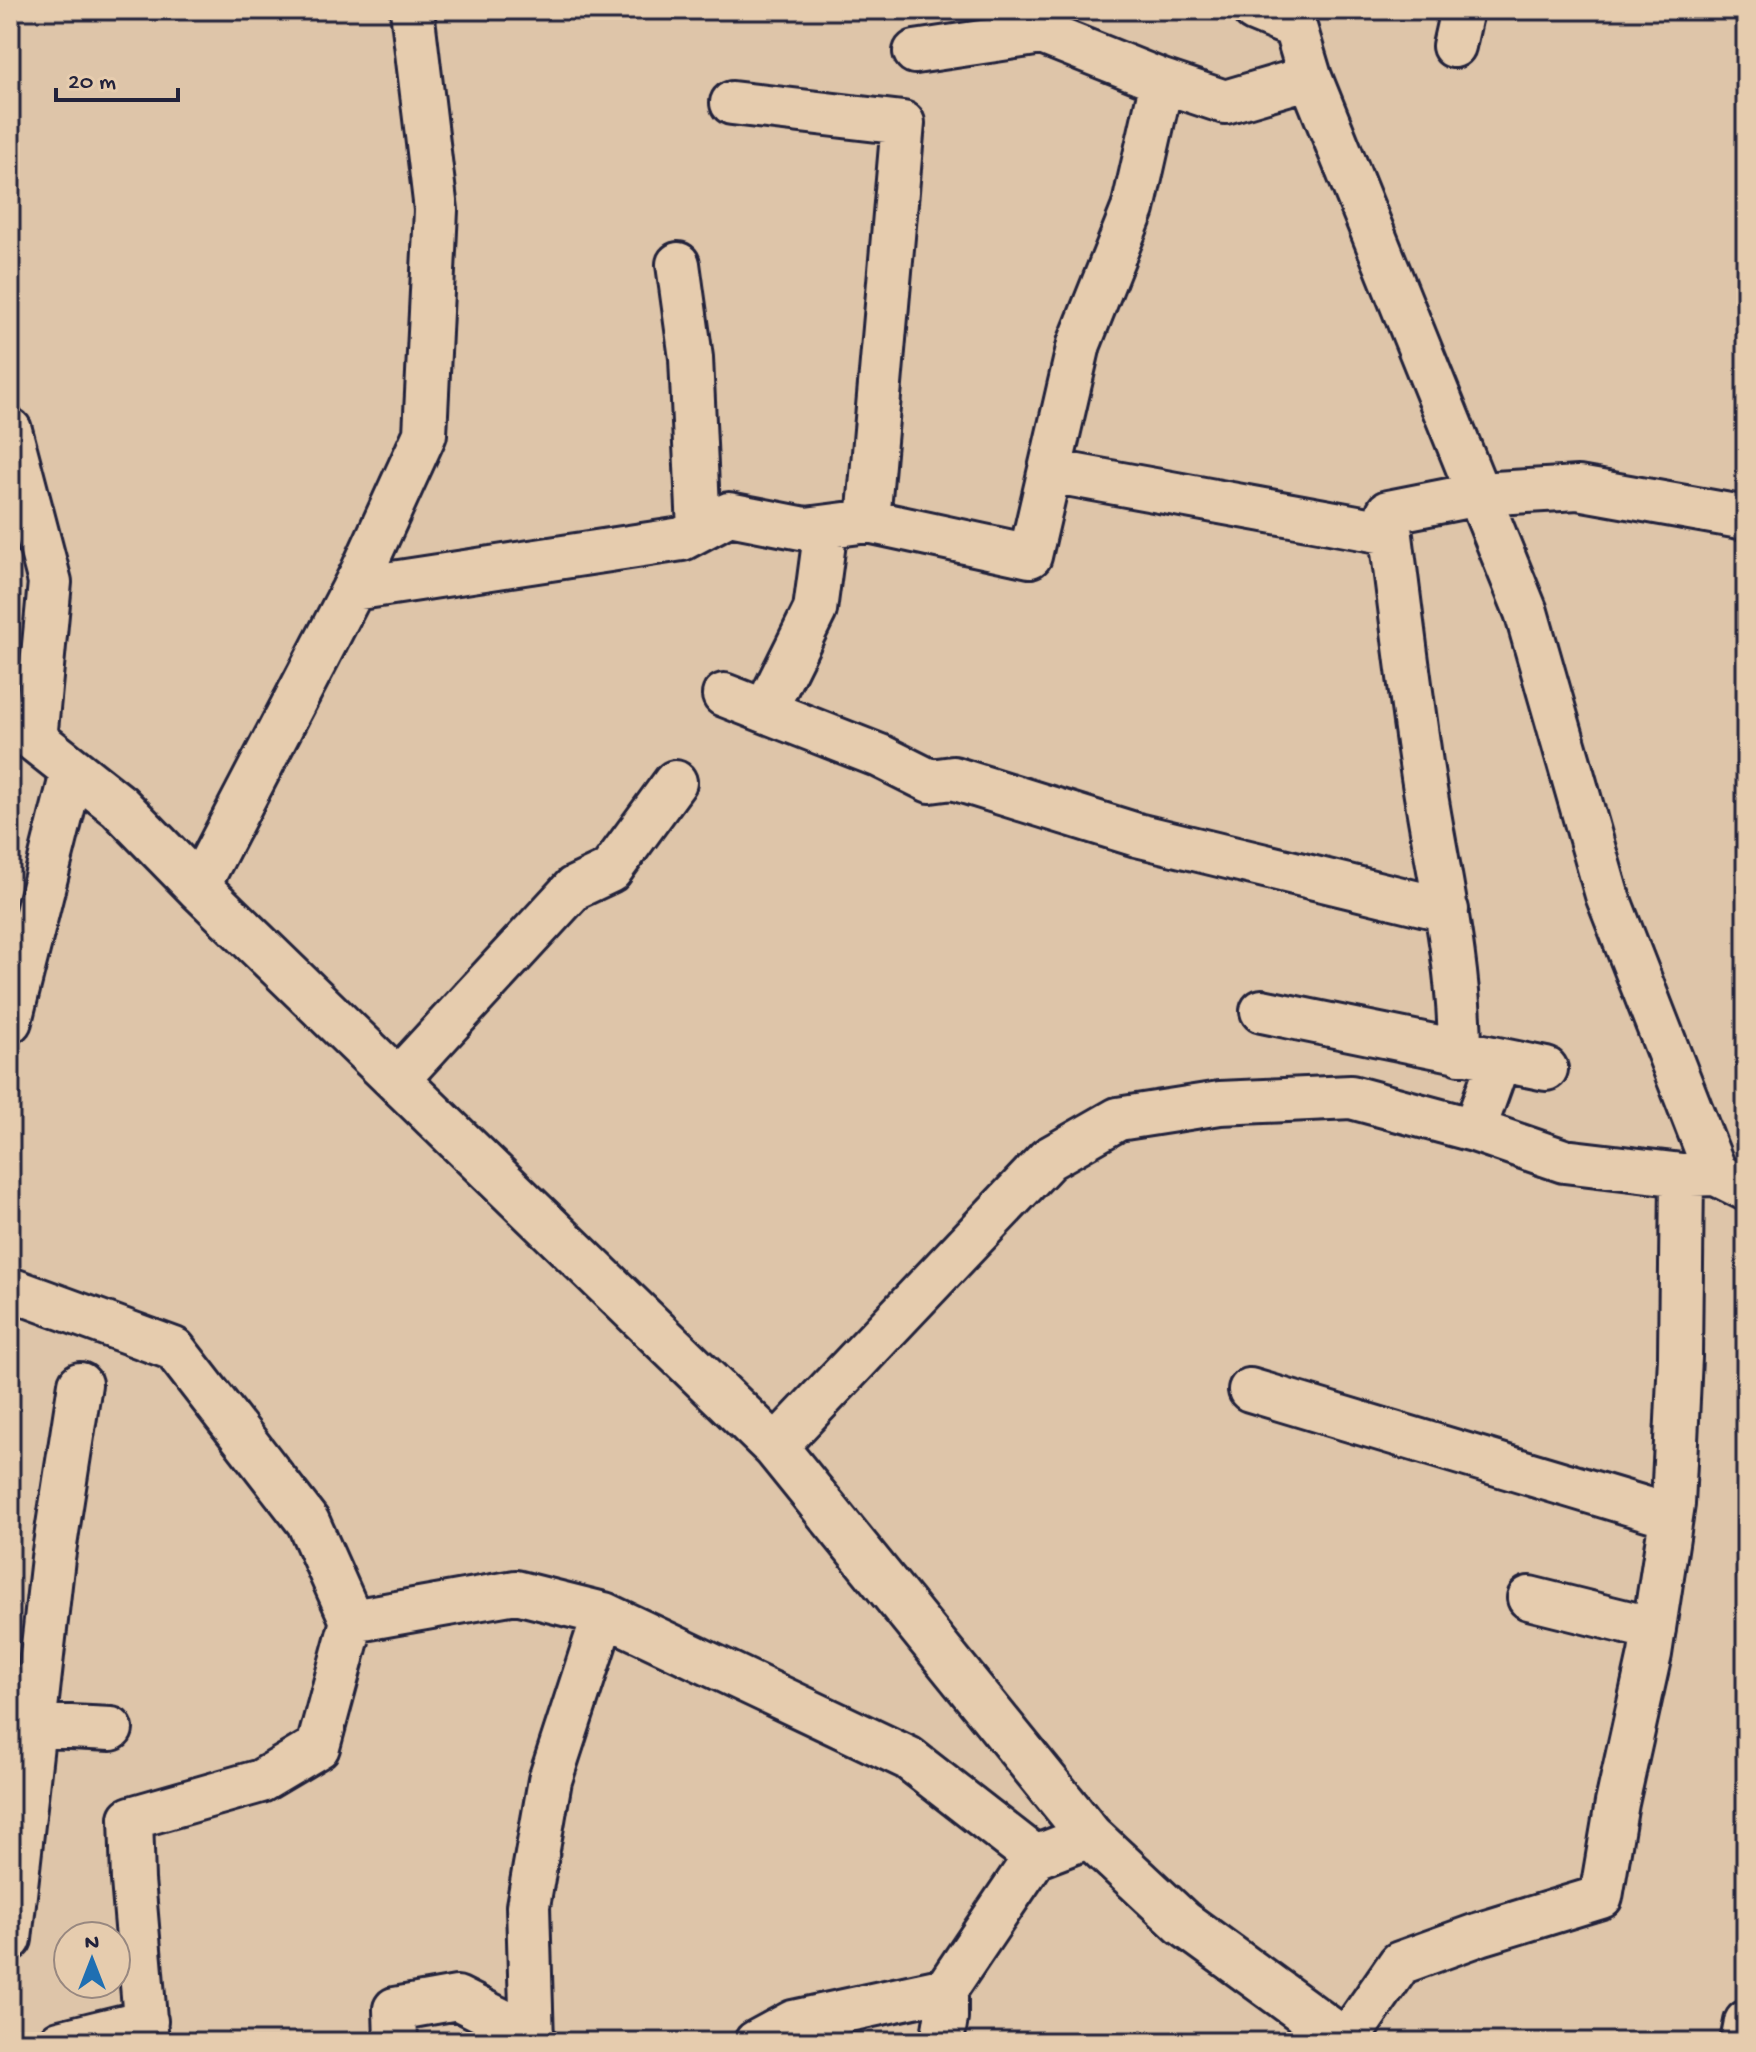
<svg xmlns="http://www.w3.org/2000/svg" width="1756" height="2052" font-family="'Gochi Hand',sans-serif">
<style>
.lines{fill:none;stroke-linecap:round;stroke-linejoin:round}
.street-casing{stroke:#22223b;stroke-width:48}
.secondary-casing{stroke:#22223b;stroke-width:50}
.street{stroke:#e6ccae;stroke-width:42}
.secondary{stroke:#e6ccae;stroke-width:44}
</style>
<rect width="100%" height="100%" fill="#dec5a9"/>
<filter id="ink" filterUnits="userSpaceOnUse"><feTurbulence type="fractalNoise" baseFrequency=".0125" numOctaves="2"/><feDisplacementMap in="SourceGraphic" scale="16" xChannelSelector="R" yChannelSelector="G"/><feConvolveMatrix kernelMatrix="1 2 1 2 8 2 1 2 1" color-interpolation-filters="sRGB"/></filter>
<g filter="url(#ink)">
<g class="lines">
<!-- street casing -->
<g class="street-casing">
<path id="street" d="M1254 10 1295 27 1310 77 1526 612 1607 895 1716 1174
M1454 46 1462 10
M915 52 1042 33 1162 81 1225 102 1310 77
M732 103 903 123 868 521
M678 264 691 358 699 530
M10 430 50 582 35 740
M1050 471 1390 533
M353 589 682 539 729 514 806 529 868 521 1030 556 1079 344 1133 209 1162 81
M724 695 880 756 930 781 953 778 1137 835 1447 910
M765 711 815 610 826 527
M198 887 362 572 425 434 436 210 412 10
M1262 1011 1546 1069
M10 1021 73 769
M1460 1053C1460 957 1436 865 1422 770 1409 684 1399 598 1388 512L1479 494 1578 488 1746 518
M397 1080 574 888 610 871 675 782
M1474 1130 1499 1060
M10 1289 174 1349 308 1522 352 1621 318 1747 261 1781 131 1818 133 1880 147 2042
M1250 1390 1671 1516
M775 1447 1048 1159 1118 1119 1220 1103 1351 1097 1474 1130 1564 1161 1682 1175 1716 1174 1746 1189
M1529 1598 1654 1629
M352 1621 516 1592 604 1614 908 1758 1035 1857 1090 1836
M10 1724 111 1729
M10 1939 53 1558 80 1384
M1346 2041 1400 1963 1480 1934 1601 1897 1617 1803 1650 1654 1673 1504 1680 1357 1682 1175
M60 2042 146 2021
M396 2042 395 2009 457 1998 533 2036
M532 2042 528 1906 550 1780 604 1614
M756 2042 793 2022 946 1989 1035 1857
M942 2042 946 2018V1989
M1742 2042 1746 2022"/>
</g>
<!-- secondary casing -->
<g class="secondary-casing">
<path id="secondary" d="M10 720 119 806 198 887 775 1447 1090 1836 1183 1923 1346 2042"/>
</g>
<!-- street -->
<use href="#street" class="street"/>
<!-- secondary -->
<use href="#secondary" class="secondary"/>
</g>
</g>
<!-- margin -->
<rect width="1756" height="2052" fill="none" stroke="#e6ccae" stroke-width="40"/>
<rect x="20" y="20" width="1716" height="2012" fill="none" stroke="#22223b" stroke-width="3" filter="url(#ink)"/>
<!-- north arrow -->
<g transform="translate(92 1960)"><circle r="38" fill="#e6ccae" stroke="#988880" stroke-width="2"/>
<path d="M0-6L14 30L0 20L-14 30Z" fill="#1f6fb2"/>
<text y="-12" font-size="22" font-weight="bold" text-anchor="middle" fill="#22223b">N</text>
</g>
<!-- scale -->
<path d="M56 88v12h122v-12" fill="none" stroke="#22223b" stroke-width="4"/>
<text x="68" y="88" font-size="24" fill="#22223b" stroke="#e6ccae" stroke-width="6" paint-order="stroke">20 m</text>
</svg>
